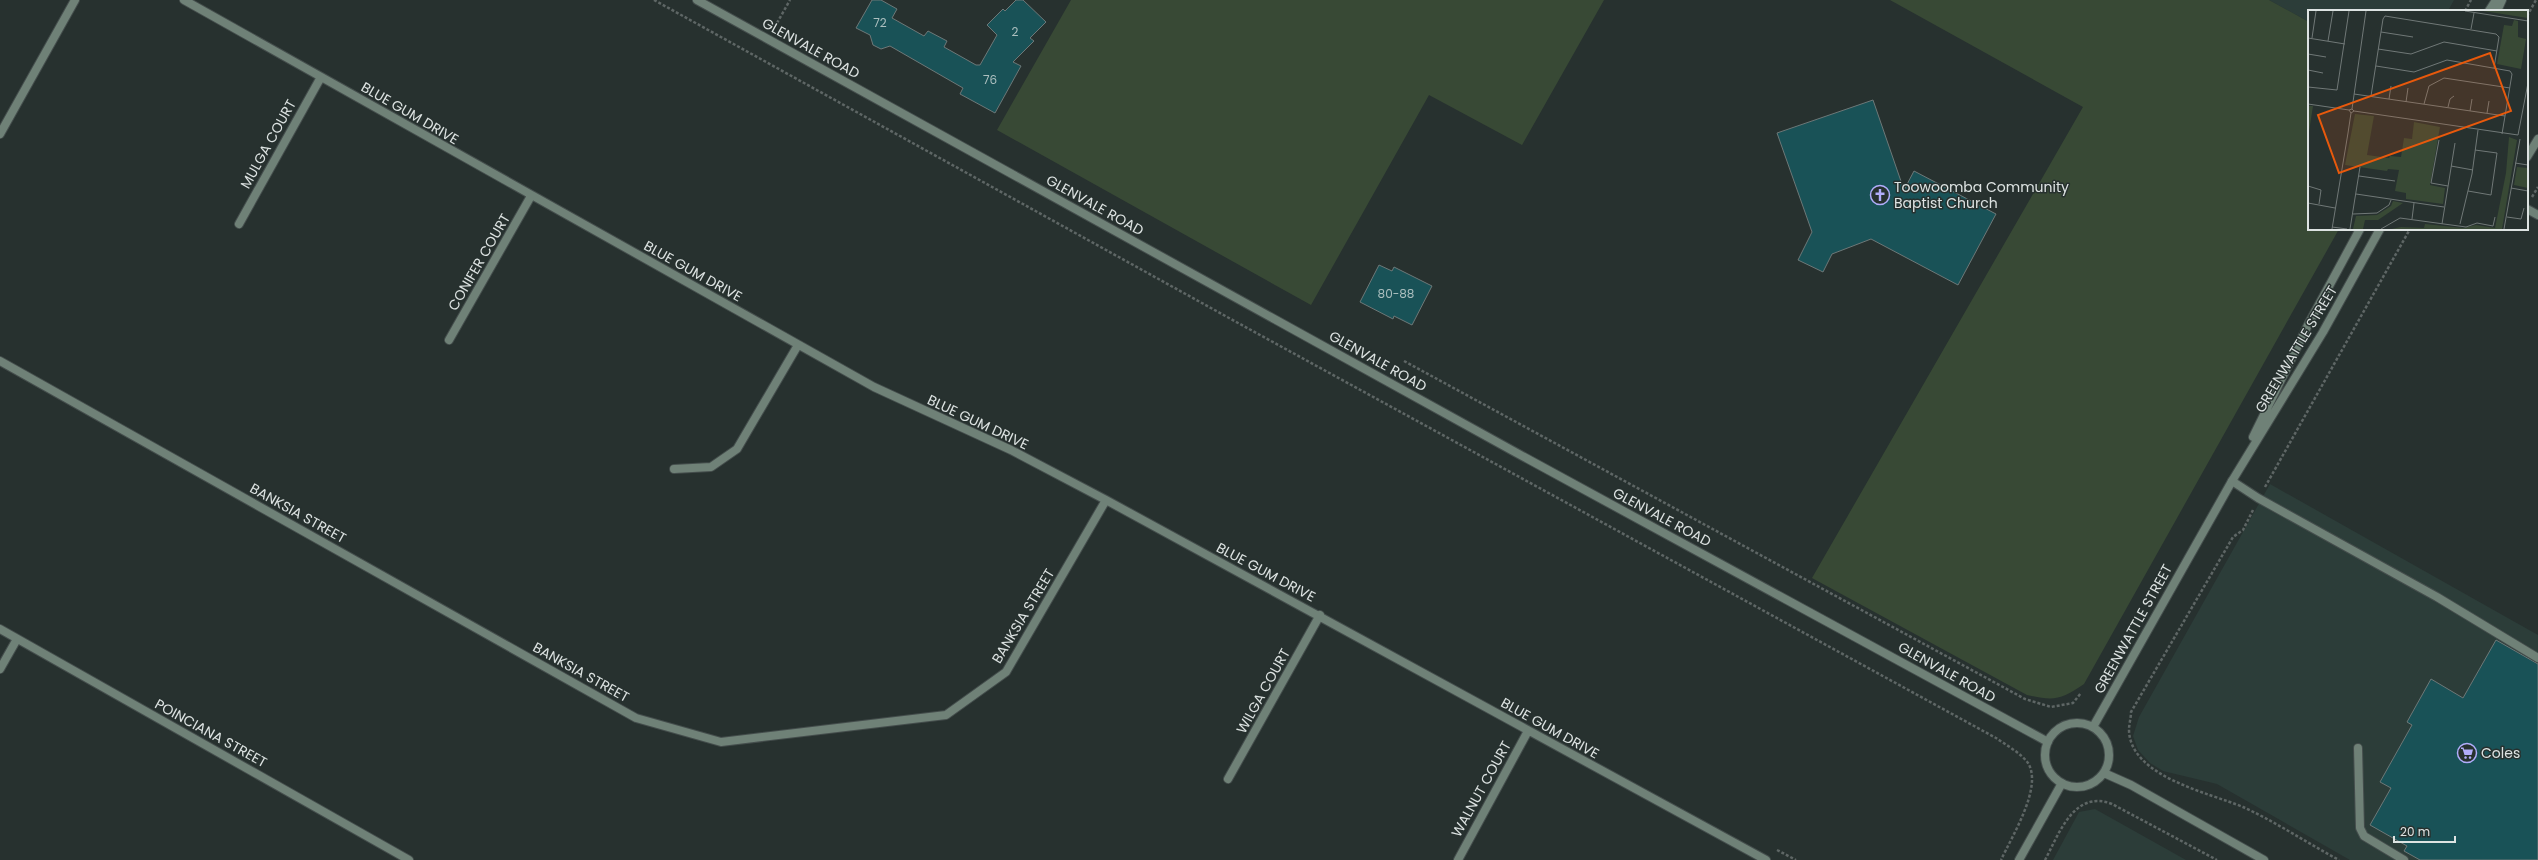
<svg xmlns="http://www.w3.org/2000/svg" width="2538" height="860" font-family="Poppins,sans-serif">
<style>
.built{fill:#2c3d39}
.green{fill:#384935}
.building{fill:#195257;stroke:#6d7878}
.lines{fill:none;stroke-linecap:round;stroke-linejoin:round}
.service-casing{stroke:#444d4c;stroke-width:10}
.minor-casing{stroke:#444d4c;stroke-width:10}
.tertiary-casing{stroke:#444d4c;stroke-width:10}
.path{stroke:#5e6665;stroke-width:2.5;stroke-dasharray:3 2;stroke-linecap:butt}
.service{stroke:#6f8177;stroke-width:8}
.minor{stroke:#6f8177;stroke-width:8}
.tertiary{stroke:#6f8177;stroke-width:8}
.labels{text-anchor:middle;stroke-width:3;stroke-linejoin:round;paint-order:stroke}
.number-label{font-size:12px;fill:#acbfbf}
.street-label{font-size:14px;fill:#dde3e2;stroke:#27312f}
.poi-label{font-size:14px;fill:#dde3e2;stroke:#27312f;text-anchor:start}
.inset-road{fill:none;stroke:#707877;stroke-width:1}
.view{fill:#e8590c;fill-opacity:0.15;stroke:#e8590c;stroke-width:2}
.inset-edge{fill:none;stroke:#dde3e2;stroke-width:2}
</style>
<rect width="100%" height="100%" fill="#27312f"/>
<!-- built -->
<path class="built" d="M2269 0H2454L2448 11H2309V22Z
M2270 484 2538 635V860H2350L2217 784 2163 771 2150 763 2138 750 2133 736 2139 717Z
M2095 809 2186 860H2053L2079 812Z"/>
<!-- green -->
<path class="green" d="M1071 0H1604L1522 145 1429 95 1311 305 997 130Z
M1890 0H2269L2309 22V229H2339L2084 684C2061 700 2054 701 2027 695L1812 578 2083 107Z"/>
<!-- building -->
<path class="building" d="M872 0H881L897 9 892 18 924 36 928 31 947 41 944 47 976 65H980L997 35 987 25 1003 9 1005 11 1016 0H1023L1046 22 1030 38 1034 41 1013 62 1021 66 995 113 960 94 963 88 890 46 881 49 873 45 870 35 856 28Z
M1873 100 1904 190 1914 171 1996 214 1958 285 1871 239 1832 254 1823 272 1798 260 1812 232 1777 133Z
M1379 265 1392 271 1394 267 1432 286 1412 325 1394 316 1393 319 1360 302Z
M2496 640 2538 664V860H2420L2404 851 2407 846 2370 825 2391 788 2380 782 2412 725 2407 722 2431 679 2463 698Z"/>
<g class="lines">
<!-- service casing -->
<g class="service-casing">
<path id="service" d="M2527 157 2538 139
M2527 209 2538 215
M2232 481 2258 498 2437 597 2538 658
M2358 748 2360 828 2364 836 2404 860"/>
</g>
<!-- minor casing -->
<g class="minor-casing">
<path id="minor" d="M184 0 874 387 1011 450 1106 500 1766 860
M0 134 75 0
M239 224 321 77
M449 340 531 196
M0 361 636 718 721 742 946 715 1006 672 1106 500
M674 469 711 467 737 449 798 345
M0 629 409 860
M0 669 17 639
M1228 779 1320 615
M1458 860 1528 731"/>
</g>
<!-- tertiary casing -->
<g class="tertiary-casing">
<path id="tertiary" d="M697 0 1515 452 2048 742
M2489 11 2496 0
M2497 11 2502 0
M2253 437 2309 323 2360 229
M2045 755a32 32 0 1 1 64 0a32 32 0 1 1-64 0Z
M2093 727 2232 481 2323 332 2380 229
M2104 773 2131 785 2264 860
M2019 860 2062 783"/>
</g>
<!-- path -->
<path class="path" d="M654 0 1229 318 1996 738C2006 745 2021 753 2028 763 2043 787 2012 836 2001 860
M2465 11 2471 0
M2527 16 2536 0
M777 23 790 0
M2532 197 2538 187
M1404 361 2025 699 2051 707 2073 703 2081 693
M2265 487 2410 229
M2253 510 2243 530 2233 537 2131 712C2131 718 2129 724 2129 730 2130 777 2210 793 2243 807 2276 822 2307 843 2339 860
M1777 850 1796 860
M2045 860C2059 834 2074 789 2112 804L2217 860"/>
<!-- service -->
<use href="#service" class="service"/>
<!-- minor -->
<use href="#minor" class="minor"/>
<!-- tertiary -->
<use href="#tertiary" class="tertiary"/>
</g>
<!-- icons -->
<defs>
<g id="church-ring" transform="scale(1)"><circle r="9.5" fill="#27312f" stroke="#b1adfa" stroke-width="1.5"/><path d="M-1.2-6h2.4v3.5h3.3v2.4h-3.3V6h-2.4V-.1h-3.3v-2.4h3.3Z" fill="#b1adfa"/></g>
<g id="supermarket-ring" transform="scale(1)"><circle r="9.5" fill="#27312f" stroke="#b1adfa" stroke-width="1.5"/><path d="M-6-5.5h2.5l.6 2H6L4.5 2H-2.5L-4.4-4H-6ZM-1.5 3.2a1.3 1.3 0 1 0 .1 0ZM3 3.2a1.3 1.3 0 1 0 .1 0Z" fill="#b1adfa"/></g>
</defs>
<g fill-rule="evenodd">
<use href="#church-ring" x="1880" y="195"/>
<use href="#supermarket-ring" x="2467" y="753"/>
</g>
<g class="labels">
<!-- number labels -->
<g class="number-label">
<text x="880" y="27">72</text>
<text x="1015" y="36">2</text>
<text x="990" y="84">76</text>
<text x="1396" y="298">80-88</text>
</g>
<!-- street labels -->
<g class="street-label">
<text transform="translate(811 48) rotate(29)" y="5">GLENVALE ROAD</text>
<text transform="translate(410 113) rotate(30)" y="5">BLUE GUM DRIVE</text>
<text transform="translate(268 144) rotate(-61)" y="5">MULGA COURT</text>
<text transform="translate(1095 205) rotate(29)" y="5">GLENVALE ROAD</text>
<text transform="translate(479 262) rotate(-60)" y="5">CONIFER COURT</text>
<text transform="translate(693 271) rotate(29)" y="5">BLUE GUM DRIVE</text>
<text transform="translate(2296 349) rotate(-59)" y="5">GREENWATTLE STREET</text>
<text transform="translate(1378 361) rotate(29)" y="5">GLENVALE ROAD</text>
<text transform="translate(978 422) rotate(25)" y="5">BLUE GUM DRIVE</text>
<text transform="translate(298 513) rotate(29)" y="5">BANKSIA STREET</text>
<text transform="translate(1662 517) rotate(28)" y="5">GLENVALE ROAD</text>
<text transform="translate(1266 572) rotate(28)" y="5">BLUE GUM DRIVE</text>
<text transform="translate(1023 616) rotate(-59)" y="5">BANKSIA STREET</text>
<text transform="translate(2133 629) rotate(-61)" y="5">GREENWATTLE STREET</text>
<text transform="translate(581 672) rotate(29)" y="5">BANKSIA STREET</text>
<text transform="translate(1947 672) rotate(29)" y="5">GLENVALE ROAD</text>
<text transform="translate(1263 691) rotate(-61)" y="5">WILGA COURT</text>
<text transform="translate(1550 728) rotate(29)" y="5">BLUE GUM DRIVE</text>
<text transform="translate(211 733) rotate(29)" y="5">POINCIANA STREET</text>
<text transform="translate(1481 789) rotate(-61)" y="5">WALNUT COURT</text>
</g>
<!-- poi labels -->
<g class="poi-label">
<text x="1894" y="192">Toowoomba Community<tspan x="1894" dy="16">Baptist Church</tspan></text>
<text x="2481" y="758">Coles</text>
</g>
</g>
<!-- overview -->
<g transform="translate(2308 10)">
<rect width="220" height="220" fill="#27312f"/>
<path d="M175 1H220V8ZM206 10 210 11V27L218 29 213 59 189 54 196 15 204 16ZM0 96H5L0 128ZM47 104 66 106 59 145 81 148 82 146 93 147 96 128 104 129 106 112 132 117 122 175 137 178 135 194 98 189V183L87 181 91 160 80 159 79 161 37 155ZM201 127 209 130 194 219H83L93 217 116 218 117 214 155 218 168 215 187 218 198 163ZM209 157 220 158V178L206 175ZM85 191 95 193 70 210H57L55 219H45L48 206 69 205 83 196Z" fill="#384935"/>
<path class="inset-road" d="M157 1 220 11M163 19 166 3M73 22 105 27M0 28 37 34M4 28 8 1M20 31 25 1M70 39 103 44 136 32 189 41M0 44 18 47M68 56 106 62 139 50 202 61 204 64 194 124M0 60 15 63M0 77 29 80 41 1M46 84 197 106M63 86 75 9 77 6 188 24 191 27 186 58M81 89 83 76M98 92 100 78M0 94 41 100M116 94 121 76 136 68 202 78M140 97 142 89 146 86M44 99 58 1M46 101 210 125M162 101 164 89M179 103 181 91M40 123 43 103 46 101 44 99 41 100 43 103M210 125 220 73M131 130 123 173 140 176M207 153 220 155M143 156 165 160M51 166 87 171M0 176 13 180 11 194M203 178 220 181M160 181 183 185 189 143 167 140M48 184 136 197M0 193 27 198M45 204 69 203 81 195 83 190M199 207 213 209 216 198M104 209 106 193M169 213 185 216 187 207M134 214 147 133M152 214 164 164 170 120M24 217 39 219M24 219 40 123M42 219 52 157M73 219 92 208 158 217 169 213M196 219 212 129"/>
<path class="view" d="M182 43 203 101 31 163 10 105Z"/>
<rect width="220" height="220" class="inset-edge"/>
</g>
<!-- scale -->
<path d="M2394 836v6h61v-6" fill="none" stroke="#dde3e2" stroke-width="2"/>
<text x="2400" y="836" font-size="12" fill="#dde3e2" stroke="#27312f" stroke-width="3" paint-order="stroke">20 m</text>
</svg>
